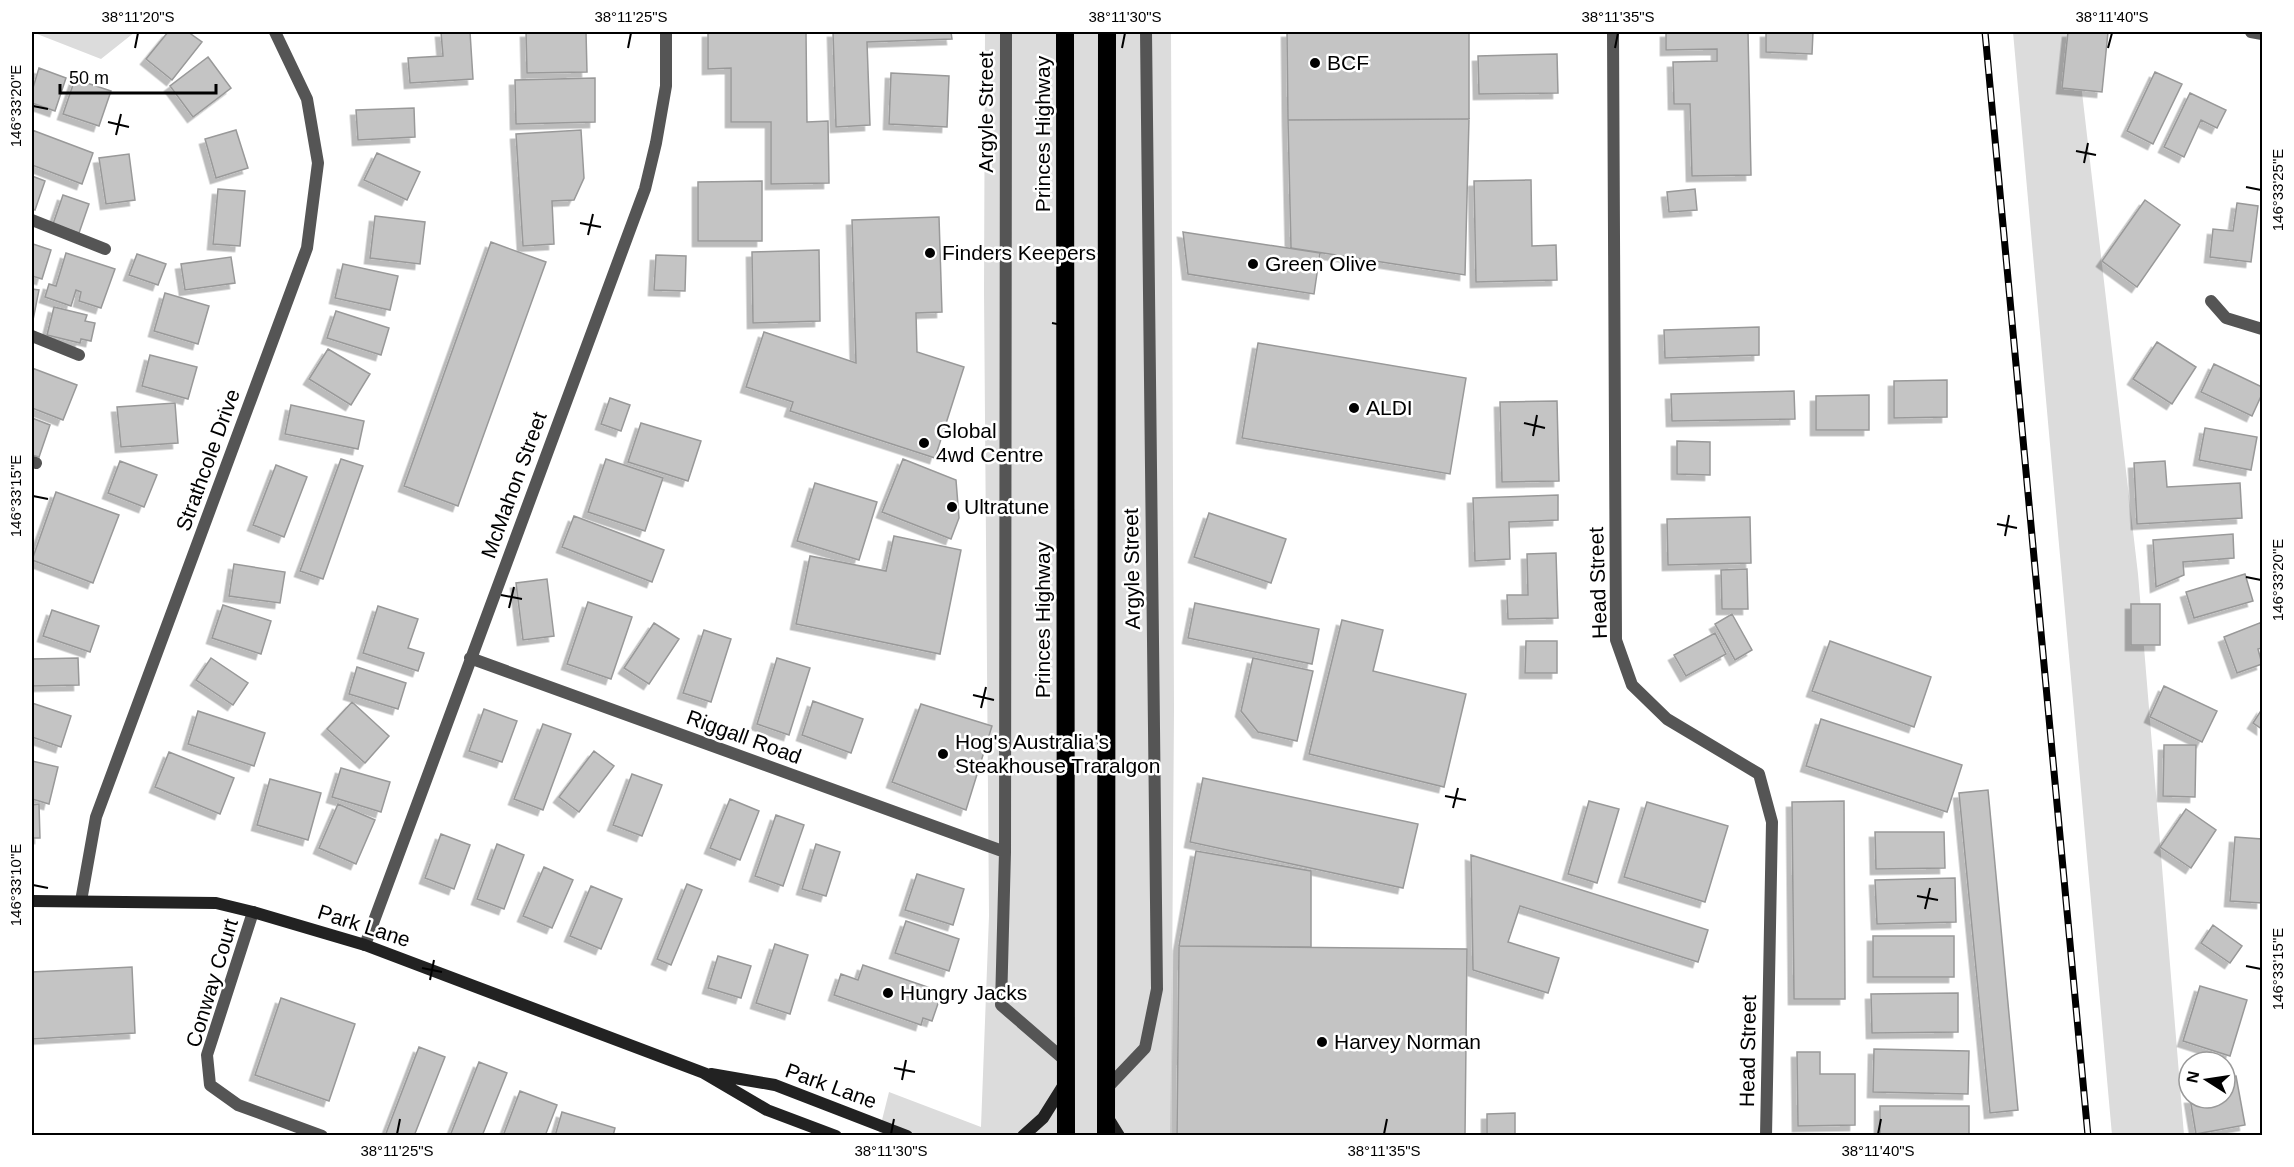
<svg xmlns="http://www.w3.org/2000/svg" width="2294" height="1167" font-family="Helvetica,sans-serif">
<style>
.green{fill:#dcdcdc}
.building{fill:#c4c4c4;stroke:#999;stroke-width:1.5;filter:url(#shadow)}
.lines{fill:none;stroke-linecap:round;stroke-linejoin:round}
.highway-casing{stroke:#dbdbdb;stroke-width:20}
.street{stroke:#555;stroke-width:12}
.secondary{stroke:#222;stroke-width:12}
.highway{stroke:#000;stroke-width:18}
.rail-casing{stroke:#000;stroke-width:7}
.rail{stroke:#fff;stroke-width:4.5;stroke-dasharray:14;stroke-linecap:butt}
.ticks{fill:none;stroke:#000;stroke-width:2}
.poi-dot{fill:#000;stroke:#fff;stroke-width:2}
.labels{text-anchor:middle;stroke-width:5;stroke-linejoin:round;paint-order:stroke}
.poi-label{font-size:21px;fill:#000;stroke:#fff;text-anchor:start}
.street-label{font-size:21px;fill:#000;stroke:#fff}
.neatline{fill:none;stroke:#000;stroke-width:2}
.ticks-label{font-size:15px;text-anchor:middle;fill:#000}
</style>
<defs>
<filter id="shadow"><feDropShadow dx="-5.5" dy="5.5" stdDeviation="0" flood-color="#0004"/></filter>
</defs>
<rect width="100%" height="100%" fill="#fff"/>
<!-- green -->
<path class="green" d="M32 32H135L101 59Z
M985 32H1171L1174 709 1171 1135 878 1136 889 1092 981 1127 989 916 984 292Z
M2013 32H2075L2138 574 2184 1135H2112Z"/>
<!-- building -->
<path class="building" d="M168 32H188L202 42 172 80 146 59Z
M441 32H470L473 79 410 83 408 58 443 56Z
M526 32H586L587 72 527 73Z
M708 32H806L807 122 828 121 829 183 771 184V122H731V68L708 69Z
M833 32H951L952 39 867 42 870 125 836 127Z
M1287 32H1469V119L1288 120Z
M1666 32H1748L1751 175 1692 176 1690 104H1674L1673 62 1717 61V49L1666 50Z
M1766 32H1813L1812 54 1766 52Z
M2068 32H2108L2102 92 2062 88Z
M1557 54 1558 93 1479 94 1478 56Z
M208 57 231 88 193 117 170 86Z
M39 68 66 78 55 111 32 103V91Z
M2155 72 2182 84 2153 144 2127 131Z
M891 73 949 76 947 127 889 124Z
M595 78V122L516 124 515 80Z
M75 79 111 91 99 126 63 114Z
M2190 93 2226 110 2217 128 2201 120 2184 157 2164 147Z
M414 108 415 137 358 140 356 110Z
M1469 119 1465 275 1291 248 1288 120Z
M32 130 93 153 82 184 32 165Z
M236 130 248 168 216 178 205 139Z
M581 130 584 178 574 200 552 201 554 244 523 246 516 134Z
M377 153 420 172 407 200 364 180Z
M129 154 135 200 106 204 99 158Z
M32 176 45 181 35 210 32 209Z
M1531 180 1532 246 1556 245 1557 280 1476 282 1474 181Z
M762 181V241H698V182Z
M218 189 245 191 240 246 213 244Z
M1695 189 1697 210 1669 212 1667 192Z
M63 195 89 204 79 233 53 224Z
M2145 200 2180 225 2137 287 2102 261Z
M2237 203 2258 206 2251 262 2210 257 2213 229 2233 231Z
M375 216 425 222 420 264 370 258Z
M939 217 942 312 916 313 917 352 964 367 935 458 790 411 793 402 746 387 764 332 856 363 852 220Z
M1183 232 1320 253 1314 294 1188 274Z
M491 242 546 262 458 506 404 486Z
M33 244 51 250 42 279 32 276Z
M819 250 820 321 753 323 752 252Z
M66 253 115 269 101 308 79 301 81 292 76 290 71 306 45 297 49 284 56 286Z
M137 254 166 264 158 285 129 275Z
M656 255 686 256 685 291 654 290Z
M231 257 235 283 185 290 181 264Z
M343 264 398 276 390 310 335 298Z
M32 289 39 290 32 325Z
M165 293 209 306 198 344 154 331Z
M54 307 87 315 85 321 95 323 91 341 81 339 80 343 47 335Z
M336 311 389 328 381 355 327 338Z
M1759 327V355L1665 358 1664 330Z
M2157 342 2196 367 2172 404 2133 379Z
M1258 343 1466 378 1450 474 1242 438Z
M328 349 370 374 351 405 309 379Z
M150 355 197 367 188 399 142 386Z
M2214 364 2262 387V394L2252 416 2201 392Z
M32 368 77 385 63 420 32 408Z
M1947 380V417L1894 418V381Z
M1794 391 1795 419 1672 421 1671 394Z
M1869 395V430H1816V396Z
M610 398 630 405 621 431 601 424Z
M1557 401 1559 481 1502 482 1500 402Z
M175 403 178 443 121 447 117 407Z
M291 405 364 421 358 449 285 434Z
M32 418 50 425 39 457 32 455Z
M641 423 701 441 688 481 628 462Z
M2205 428 2257 437 2251 470 2199 460Z
M1677 441 1710 442V475L1677 474Z
M341 459 363 466 323 579 300 571Z
M606 459 663 478 645 531 588 512Z
M903 459 956 480 959 518 951 539 882 512Z
M120 461 157 475 144 507 108 493Z
M2165 461 2167 487 2240 483 2242 518 2137 524 2134 463Z
M276 465 307 477 284 537 253 525Z
M815 483 877 502 859 560 797 541Z
M56 492 119 515 93 583 32 560Z
M1558 495V520L1509 522 1510 559 1475 561 1473 498Z
M1209 513 1286 539 1271 583 1194 557Z
M574 516 664 550 652 582 562 547Z
M1750 517 1751 563 1668 565 1667 519Z
M2233 534 2234 558 2183 562 2184 575 2156 587 2153 540Z
M894 536 961 550 940 654 796 624 810 556 886 571Z
M1556 553 1558 618 1508 619 1507 595H1528L1527 554Z
M234 564 285 572 280 603 229 596Z
M1747 569 1748 609H1722L1721 570Z
M2245 574 2253 601 2194 618 2186 592Z
M547 579 554 636 523 640 516 583Z
M588 602 632 617 611 679 567 664Z
M1195 603 1319 629 1312 664 1188 638Z
M2131 604H2160V645H2131Z
M223 605 271 621 261 654 212 638Z
M378 606 418 619 408 648 424 653 418 671 363 653Z
M52 610 99 626 90 652 43 636Z
M1732 614 1752 650 1735 660 1715 624Z
M1342 620 1383 630 1373 671 1466 694 1444 787 1309 754Z
M2262 622V648L2258 649 2262 664 2237 673 2224 637Z
M654 623 679 639 649 684 624 668Z
M704 630 731 639 711 702 683 693Z
M1715 633 1726 654 1686 676 1674 655Z
M1526 641H1557V673H1525Z
M1830 641 1931 677 1914 727 1812 691Z
M78 658 79 685 32 686V659Z
M211 658 248 683 233 705 196 680Z
M777 658 810 668 789 735 757 724Z
M1253 658 1313 671 1297 741 1258 732 1241 711Z
M357 667 406 683 398 709 349 694Z
M2164 686 2217 711 2202 742 2150 717Z
M813 701 863 719 851 753 802 735Z
M352 702 389 736 365 763 327 729Z
M32 703 71 716 61 747 32 737Z
M921 704 992 726 966 810 892 782Z
M484 709 517 721 502 762 469 751Z
M2262 709V729L2253 723Z
M198 711 265 733 254 766 188 744Z
M1821 719 1962 765 1947 812 1806 766Z
M543 724 571 734 543 810 514 799Z
M2164 745H2196L2195 797 2163 796Z
M594 751 614 766 579 812 559 797Z
M169 752 234 778 220 814 155 787Z
M32 761 58 767 49 804 32 799Z
M341 768 390 782 381 812 332 797Z
M632 774 662 785 642 836 613 825Z
M1203 778 1418 824 1403 888 1190 842Z
M270 779 321 793 308 840 257 825Z
M1988 790 2018 1110 1990 1113 1959 793Z
M730 799 759 811 740 860 710 848Z
M1589 801 1619 809 1597 883 1568 874Z
M1844 801 1845 999H1794L1792 802Z
M1647 802 1728 826 1705 902 1624 877Z
M39 804 40 838H32V805Z
M338 804 375 820 356 864 319 848Z
M2186 809 2216 830 2191 868 2160 847Z
M776 815 804 825 783 886 755 876Z
M1875 832H1944L1945 868 1876 869Z
M441 834 470 845 454 889 425 878Z
M2235 837 2262 839V903L2230 901Z
M497 844 524 855 504 909 477 899Z
M816 844 840 852 826 896 802 889Z
M1196 851 1311 871V947L1179 946Z
M1471 855 1708 930 1698 962 1520 906 1508 942 1559 958 1548 993 1473 970Z
M544 867 573 880 552 928 523 916Z
M917 874 964 889 953 925 905 910Z
M1955 878 1956 922 1877 924 1875 880Z
M687 884 702 890 671 965 657 959Z
M591 886 622 899 601 949 570 936Z
M906 921 959 939 949 971 895 953Z
M2213 925 2242 946 2230 963 2201 943Z
M1873 936H1954V977H1873Z
M775 944 808 955 790 1014 756 1003Z
M1179 946 1467 949 1465 1136H1177Z
M718 956 751 966 741 998 708 988Z
M863 965 942 992 932 1021 923 1018 921 1025 834 995 841 974 858 980Z
M132 967 135 1033 32 1039V972Z
M2200 986 2247 1000 2230 1056 2183 1041Z
M1958 993V1032L1872 1033 1871 994Z
M281 998 355 1024 329 1101 255 1075Z
M419 1047 445 1057 414 1136H385Z
M1874 1049 1969 1051 1968 1094 1873 1092Z
M1797 1052H1820V1074H1855V1125L1798 1126Z
M479 1062 507 1073 482 1136H450Z
M2236 1076 2245 1125 2196 1134 2190 1098H2225V1078Z
M520 1091 557 1105 545 1136H503Z
M1880 1106H1969V1136H1880Z
M562 1112 615 1128 613 1136H555Z
M1515 1113V1136H1487V1114Z"/>
<g class="lines">
<!-- highway casing -->
<g class="highway-casing">
<path id="highway" d="M1065 32 1066 1136
M1106 1136 1107 32"/>
</g>
<!-- street -->
<path class="street" d="M1006 32 1005 852 1001 1005 1067 1062
M1613 32 1616 640 1632 685 1667 719 1759 774 1772 822 1766 1136
M2251 32 2262 34
M32 220 105 249
M2211 301 2226 318 2262 329
M32 336 79 355
M32 462 36 463
M470 658 1005 852
M81 901 96 817 307 248 318 163 307 99 275 32
M253 912 207 1055 210 1085 238 1105 322 1136
M365 945 645 189 656 143 666 86V32
M1105 1090 1145 1048 1157 989 1146 32"/>
<!-- secondary -->
<path class="secondary" d="M32 901 216 903 253 912 365 945 704 1073 767 1110 836 1136
M711 1074 775 1085 907 1136
M1106 1115 1119 1136
M1023 1136 1043 1118 1065 1083"/>
<!-- highway -->
<use href="#highway" class="highway"/>
<!-- rail casing -->
<g class="rail-casing">
<path id="rail" d="M1985 32 2088 1136"/>
</g>
<!-- rail -->
<use href="#rail" class="rail"/>
</g>
<!-- ticks -->
<path class="ticks" d="M135 48 138 33M628 48 631 33M1122 48 1125 33M1615 48 1618 33M2108 48 2112 33M33 106 48 109M108 122 129 127M116 135 121 114M2076 151 2096 155M2084 163 2088 143M2246 187 2261 190M580 223 601 227M588 235 593 214M1052 323 1073 327M1061 335 1065 315M1524 423 1545 428M1533 436 1537 415M33 496 48 499M1997 524 2017 528M2005 536 2009 515M2246 577 2261 580M501 595 522 599M509 608 514 587M973 695 994 700M981 708 986 687M1445 796 1466 800M1453 808 1458 788M33 885 48 888M1917 896 1938 900M1925 909 1930 888M2246 966 2261 969M422 968 442 972M430 980 434 960M894 1068 915 1072M902 1080 906 1060M397 1134 400 1119M891 1134 894 1119M1384 1134 1387 1119M1878 1134 1881 1119"/>
<!-- markers -->
<g class="poi-dot">
<circle cx="1315" cy="63" r="6"/>
<circle cx="930" cy="253" r="6"/>
<circle cx="1253" cy="264" r="6"/>
<circle cx="1354" cy="408" r="6"/>
<circle cx="924" cy="443" r="6"/>
<circle cx="952" cy="507" r="6"/>
<circle cx="943" cy="754" r="6"/>
<circle cx="888" cy="993" r="6"/>
<circle cx="1322" cy="1042" r="6"/>
</g>
<g class="labels">
<!-- poi labels -->
<g class="poi-label">
<text x="1327" y="70">BCF</text>
<text x="942" y="260">Finders Keepers</text>
<text x="1265" y="271">Green Olive</text>
<text x="1366" y="415">ALDI</text>
<text x="936" y="438">Global<tspan x="936" dy="24">4wd Centre</tspan></text>
<text x="964" y="514">Ultratune</text>
<text x="955" y="749">Hog's Australia's<tspan x="955" dy="24">Steakhouse Traralgon</tspan></text>
<text x="900" y="1000">Hungry Jacks</text>
<text x="1334" y="1049">Harvey Norman</text>
</g>
<!-- street labels -->
<g class="street-label">
<text transform="translate(986 112) rotate(-90)" y="7">Argyle Street</text>
<text transform="translate(1043 134) rotate(-90)" y="7">Princes Highway</text>
<text transform="translate(208 460) rotate(-70)" y="7">Strathcole Drive</text>
<text transform="translate(514 485) rotate(-70)" y="7">McMahon Street</text>
<text transform="translate(1132 569) rotate(-91)" y="7">Argyle Street</text>
<text transform="translate(1598 583) rotate(-92)" y="7">Head Street</text>
<text transform="translate(1043 620) rotate(-90)" y="7">Princes Highway</text>
<text transform="translate(744 737) rotate(20)" y="7">Riggall Road</text>
<text transform="translate(364 926) rotate(18)" y="7">Park Lane</text>
<text transform="translate(212 983) rotate(-73)" y="7">Conway Court</text>
<text transform="translate(1748 1051) rotate(-89)" y="7">Head Street</text>
<text transform="translate(831 1086) rotate(20)" y="7">Park Lane</text>
</g>
</g>
<!-- border -->
<rect width="2294" height="1167" fill="none" stroke="#ffffff" stroke-width="66"/>
<!-- north arrow -->
<g transform="translate(2207 1080) rotate(282)"><circle r="28" fill="#ffffff" stroke="#999999" stroke-width="1.5"/>
<path d="M0-4.5L10 22L0 15L-10 22Z" fill="#000000"/>
<text y="-9" font-size="16" font-weight="bold" text-anchor="middle" fill="#000000">N</text>
</g>
<!-- scale -->
<path d="M60 84v9h156v-9" fill="none" stroke="#000000" stroke-width="3"/>
<text x="69" y="84" font-size="18" fill="#000000" stroke="#ffffff" stroke-width="4.5" paint-order="stroke">50 m</text>
<rect x="33" y="33" width="2228" height="1101" class="neatline"/>
<g class="ticks-label">
<text x="138" y="22">38°11'20"S</text>
<text x="631" y="22">38°11'25"S</text>
<text x="1125" y="22">38°11'30"S</text>
<text x="1618" y="22">38°11'35"S</text>
<text x="2112" y="22">38°11'40"S</text>
<text transform="translate(16 106) rotate(-90)" y="5">146°33'20"E</text>
<text transform="translate(2278 190) rotate(-90)" y="5">146°33'25"E</text>
<text transform="translate(16 496) rotate(-90)" y="5">146°33'15"E</text>
<text transform="translate(2278 580) rotate(-90)" y="5">146°33'20"E</text>
<text transform="translate(16 885) rotate(-90)" y="5">146°33'10"E</text>
<text transform="translate(2278 969) rotate(-90)" y="5">146°33'15"E</text>
<text x="397" y="1156">38°11'25"S</text>
<text x="891" y="1156">38°11'30"S</text>
<text x="1384" y="1156">38°11'35"S</text>
<text x="1878" y="1156">38°11'40"S</text>
</g>
</svg>
